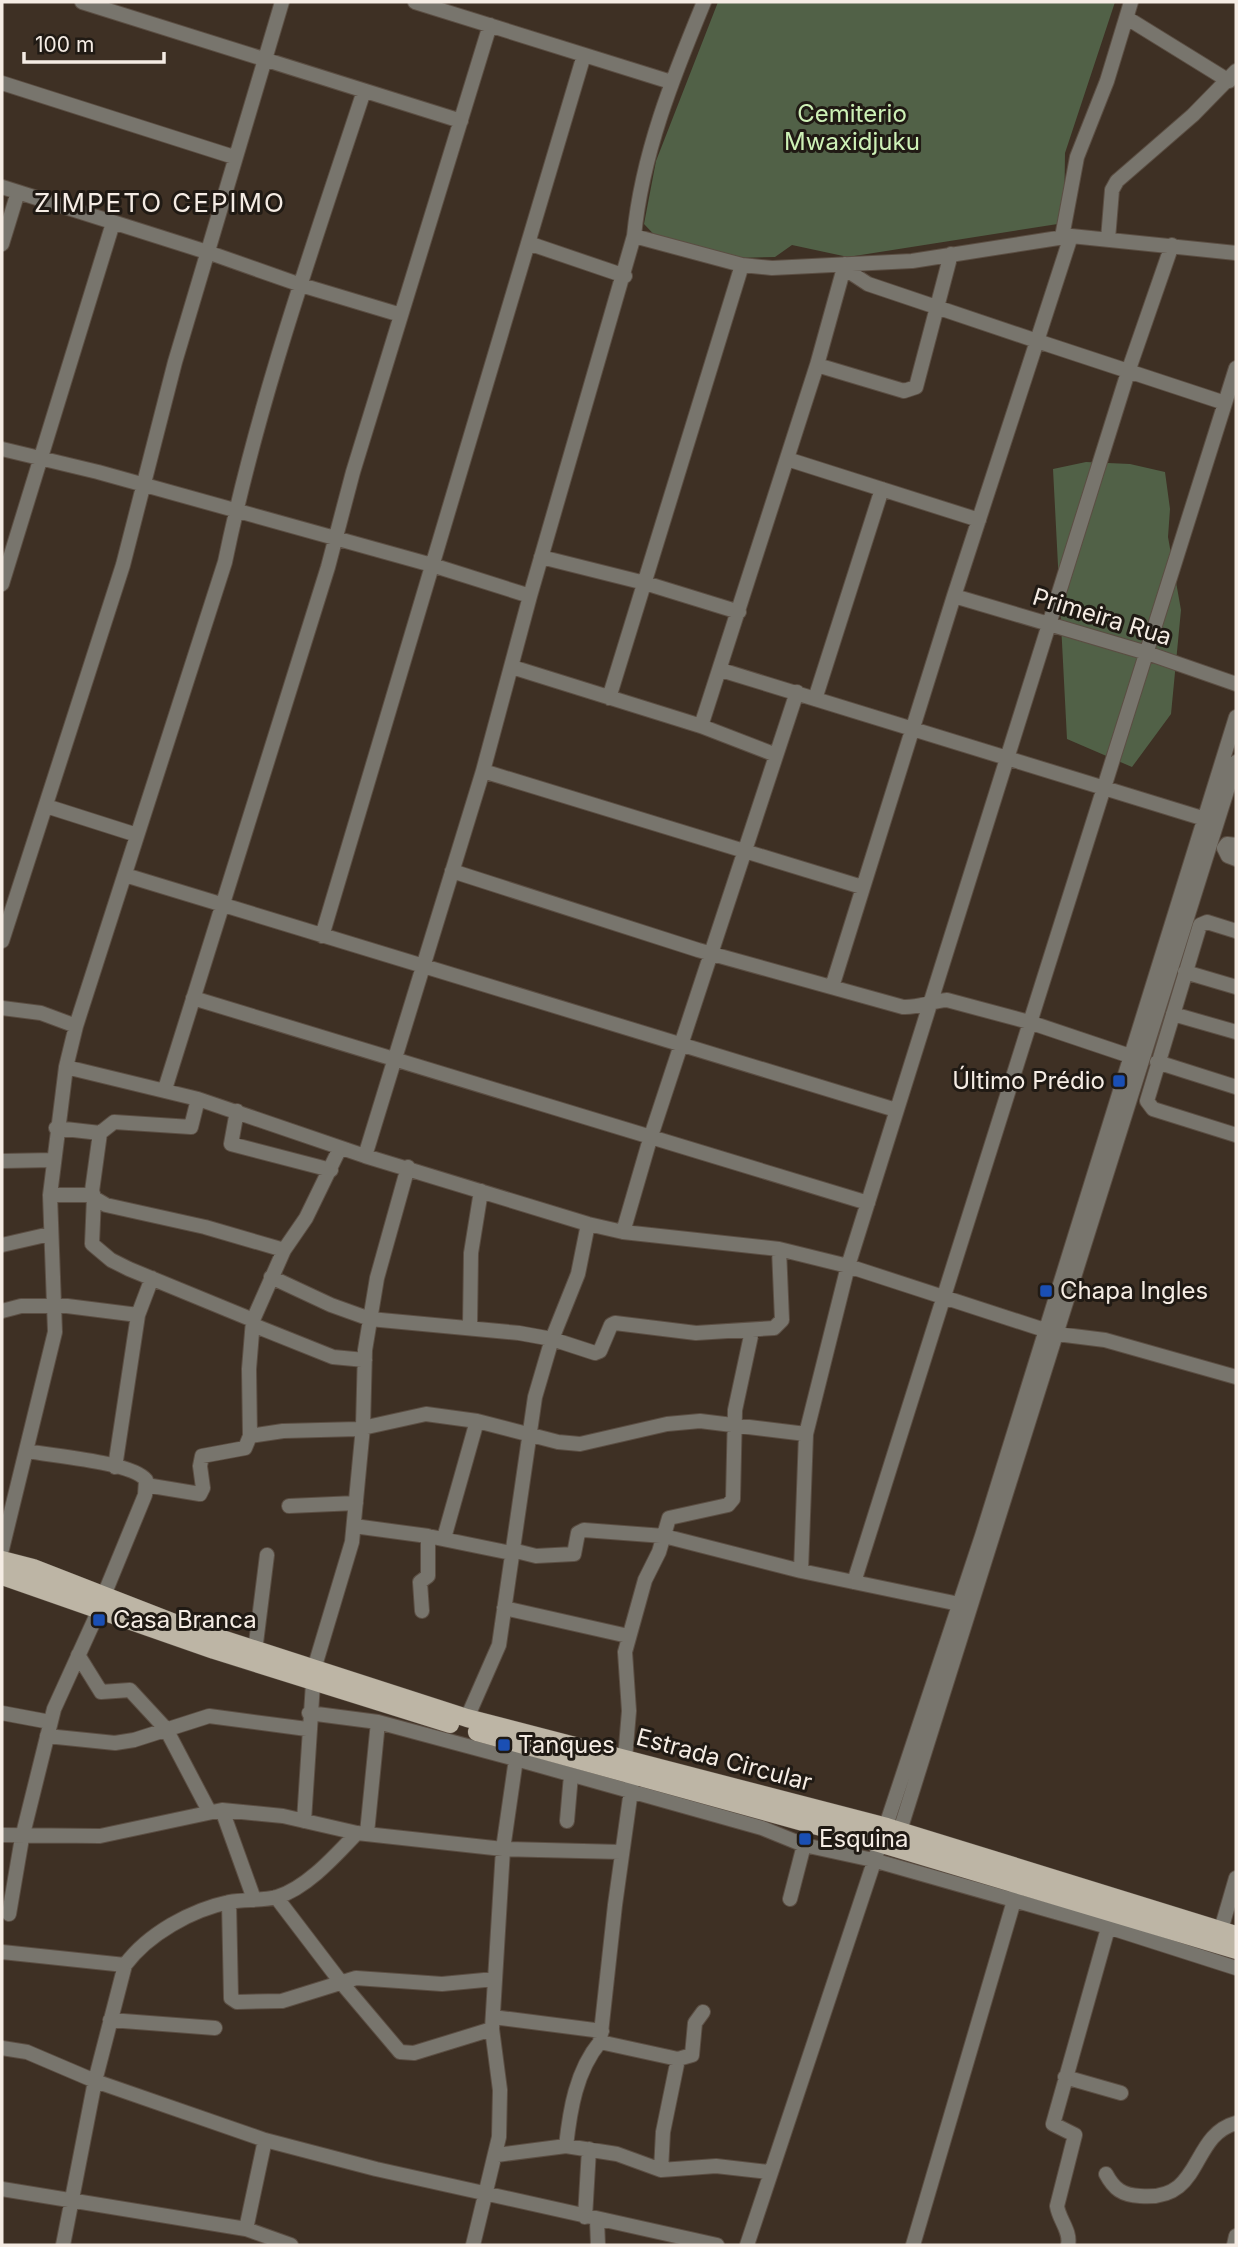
<svg xmlns="http://www.w3.org/2000/svg" width="1238" height="2247" font-family="Inter,sans-serif">
<style>
.green{fill:#516147}
.lines{fill:none;stroke-linecap:round;stroke-linejoin:round}
.minor-casing{stroke:#5b4e43;stroke-width:16}
.major-casing{stroke:#5b4e43;stroke-width:19}
.minor{stroke:#78756d;stroke-width:14}
.major{stroke:#bdb5a5;stroke-width:18}
.transit-dot{fill:#1a4fb4;stroke:#201a14;stroke-width:2.5}
.labels{text-anchor:middle;stroke-width:6;stroke-linejoin:round;paint-order:stroke}
.park-label{font-size:24px;fill:#cdf1b6;stroke:#201a14}
.street-label{font-size:24px;fill:#f5ece4;stroke:#201a14}
.poi-label{font-size:24px;fill:#f5ece4;stroke:#201a14;text-anchor:start}
.neighbourhood-label{font-size:26px;letter-spacing:2px;fill:#f5ece4;stroke:#201a14}
</style>
<rect width="100%" height="100%" fill="#3e3024"/>
<!-- green -->
<path class="green" d="M718 2H1115L1065 153 1064 223 848 257 792 245 775 257 734 258 664 245 644 224 656 161Z
M1086 462 1130 464 1165 472 1170 509 1168 537 1181 610 1171 714 1132 767 1067 739 1053 469Z"/>
<g class="lines">
<!-- minor casing -->
<g class="minor-casing">
<path id="minor" d="M82 2 461 121
M415 2 671 82
M704 2C673 77 642 154 634 236L742 265 772 268 912 261 1071 236 1236 253
M1127 18 1229 81
M2 83 234 157
M2 187 210 253 301 285 401 315
M1062 237 1077 157 1107 81 1131 2
M1108 239 1112 190 1117 181 1193 115 1236 71
M528 243 625 276
M2 244 18 192
M842 267 868 284 1037 341 1071 236
M817 365 904 391 916 387 951 254
M2 449 98 472 432 565 530 596
M787 459 979 520
M541 557 645 583 739 612
M2 584 113 223
M954 596 1147 653 1236 684
M512 667 701 726 776 755
M721 670 1205 819
M609 698 742 265
M815 699 882 489
M701 726 817 365 845 264
M483 771 862 887
M46 806 137 835
M1236 845 1227 844 1224 848 1228 856 1236 859
M452 871 698 950 903 1007C919 1008 931 1001 947 1000L1029 1022 1130 1056
M125 875 896 1110
M1236 931 1207 922 1200 925 1147 1101 1153 1109 1236 1135
M322 936 584 55
M2 941 123 565 175 362 282 2
M1185 972 1236 987
M832 987 954 596 1037 341 1225 403
M193 998 868 1203
M2 1008 41 1013 76 1026
M1173 1014 1236 1032
M1157 1062 1236 1087
M66 1067 198 1099 365 1156 588 1224 623 1232 779 1249 848 1266 1057 1334 1105 1340 1236 1377
M165 1089 328 567 353 472 490 25
M198 1099 191 1127 114 1122 100 1133 92 1191 94 1197 92 1244 111 1260 129 1269 253 1320
M237 1111 231 1144 331 1170
M56 1128 100 1133
M365 1156 483 771 530 596 634 236
M2 1161 53 1160
M50 1195H89L106 1205 205 1227 284 1250
M623 1232 650 1139 797 692
M2 1245 50 1234
M271 1277 331 1305 370 1319 519 1333 552 1339 595 1353 600 1351 611 1325 615 1323 696 1333 774 1328 782 1320 779 1249
M2 1311 21 1306H67L138 1315
M253 1325 333 1357 365 1360
M470 1327 471 1253 481 1191
M250 1436 249 1369 253 1320 284 1250 306 1218 340 1148
M27 1451C52 1456 132 1462 146 1480L145 1495 104 1595
M115 1467 138 1315 152 1278
M146 1485 200 1494 203 1488 200 1466 202 1456 245 1448 250 1436 283 1431 358 1429 426 1414 477 1421 558 1442 580 1444 667 1424 700 1421 806 1434
M289 1506 356 1503
M354 1526 428 1536 511 1553
M444 1538 477 1421
M2 1549 55 1332 50 1195 66 1067 76 1026 225 562C258 402 313 246 364 91
M512 1550 536 1556 574 1554 578 1533 584 1530 664 1536 801 1571 959 1604
M801 1571 806 1434 848 1266 1129 369 1172 245
M854 1582 1236 368
M504 1608 628 1636
M422 1611 420 1582 428 1576V1536
M255 1651 267 1555
M78 1655 101 1692 130 1690 166 1729 209 1811
M314 1669 352 1542 363 1427 365 1350 377 1278 408 1167
M2 1713 50 1722
M309 1713 378 1722 516 1759 762 1828 804 1845 873 1860 1108 1927 1236 1968
M467 1718 499 1645 535 1397 552 1339 578 1274 588 1224
M47 1736 115 1743 134 1740 209 1716 307 1729
M625 1759 629 1711 625 1652 645 1580 659 1552 669 1518 728 1505 733 1499 735 1410 752 1331
M222 1810 254 1899
M304 1821 313 1683
M567 1821 571 1775
M367 1833 378 1722
M2 1835 100 1836 222 1810 283 1816 357 1833 503 1849 621 1852
M897 1840 1236 762
M276 1897 340 1981 400 2052 414 2053 492 2029
M790 1899 804 1845
M229 1902 231 1998 237 2002 282 2001 356 1978 442 1984 495 1979
M9 1914 22 1838 54 1709 99 1610
M1218 1940 1236 1878
M2 1952 125 1965
M493 2017 602 2031
M110 2020 215 2028
M600 2042 678 2059 692 2055 695 2023 703 2012
M2 2048 27 2052 95 2081 265 2140 376 2169 717 2245
M1065 2077 1121 2093
M566 2146C570 2110 576 2071 600 2042L615 1905 632 1783
M497 2155 566 2146 617 2154 661 2170 716 2166 769 2172
M661 2170 663 2132 678 2059
M1106 2174C1114 2189 1122 2195 1140 2196 1204 2202 1189 2136 1236 2123
M2 2189 246 2229 291 2245
M585 2217 589 2149
M597 2220 598 2245
M246 2229 265 2140
M63 2245 95 2081 125 1965C148 1934 191 1910 229 1902 244 1899 262 1901 277 1897 307 1888 336 1855 357 1833
M473 2245 499 2137 500 2090 492 2029 503 1849 517 1752
M747 2245 982 1536 1236 717
M913 2245 1016 1894
M1068 2245C1071 2231 1059 2220 1057 2206L1075 2135 1053 2124 1110 1921
M1234 2245 1236 2236"/>
</g>
<!-- major casing -->
<g class="major-casing">
<path id="major" d="M2 1560 33 1568 182 1626 467 1718 887 1827 1236 1935
M2 1576 214 1650 450 1724
M477 1732 879 1843 1236 1950"/>
</g>
<!-- minor -->
<use href="#minor" class="minor"/>
<!-- major -->
<use href="#major" class="major"/>
</g>
<!-- markers -->
<g class="transit-dot">
<rect x="1112" y="1074" width="14" height="14" rx="3.5"/>
<rect x="1039" y="1284" width="14" height="14" rx="3.5"/>
<rect x="92" y="1613" width="14" height="14" rx="3.5"/>
<rect x="497" y="1738" width="14" height="14" rx="3.5"/>
<rect x="798" y="1832" width="14" height="14" rx="3.5"/>
</g>
<g class="labels">
<!-- park labels -->
<g class="park-label">
<text x="852" y="122">Cemiterio<tspan x="852" dy="28">Mwaxidjuku</tspan></text>
</g>
<!-- street labels -->
<g class="street-label">
<text transform="translate(1102 617) rotate(17)" y="8">Primeira Rua</text>
<text transform="translate(724 1760) rotate(15)" y="8">Estrada Circular</text>
</g>
<!-- poi labels -->
<g class="poi-label">
<text x="1105" y="1089" text-anchor="end">Último Prédio</text>
<text x="1060" y="1299">Chapa Ingles</text>
<text x="113" y="1628">Casa Branca</text>
<text x="518" y="1753">Tanques</text>
<text x="819" y="1847">Esquina</text>
</g>
<!-- neighbourhood labels -->
<g class="neighbourhood-label">
<text x="160" y="212">ZIMPETO CEPIMO</text>
</g>
</g>
<!-- border -->
<rect width="1238" height="2247" fill="none" stroke="#f5ece4" stroke-width="7"/>
<!-- scale -->
<path d="M24 52v10h140v-10" fill="none" stroke="#f5ece4" stroke-width="3.5"/>
<text x="35" y="52" font-size="21" fill="#f5ece4" stroke="#201a14" stroke-width="5" paint-order="stroke">100 m</text>
</svg>
